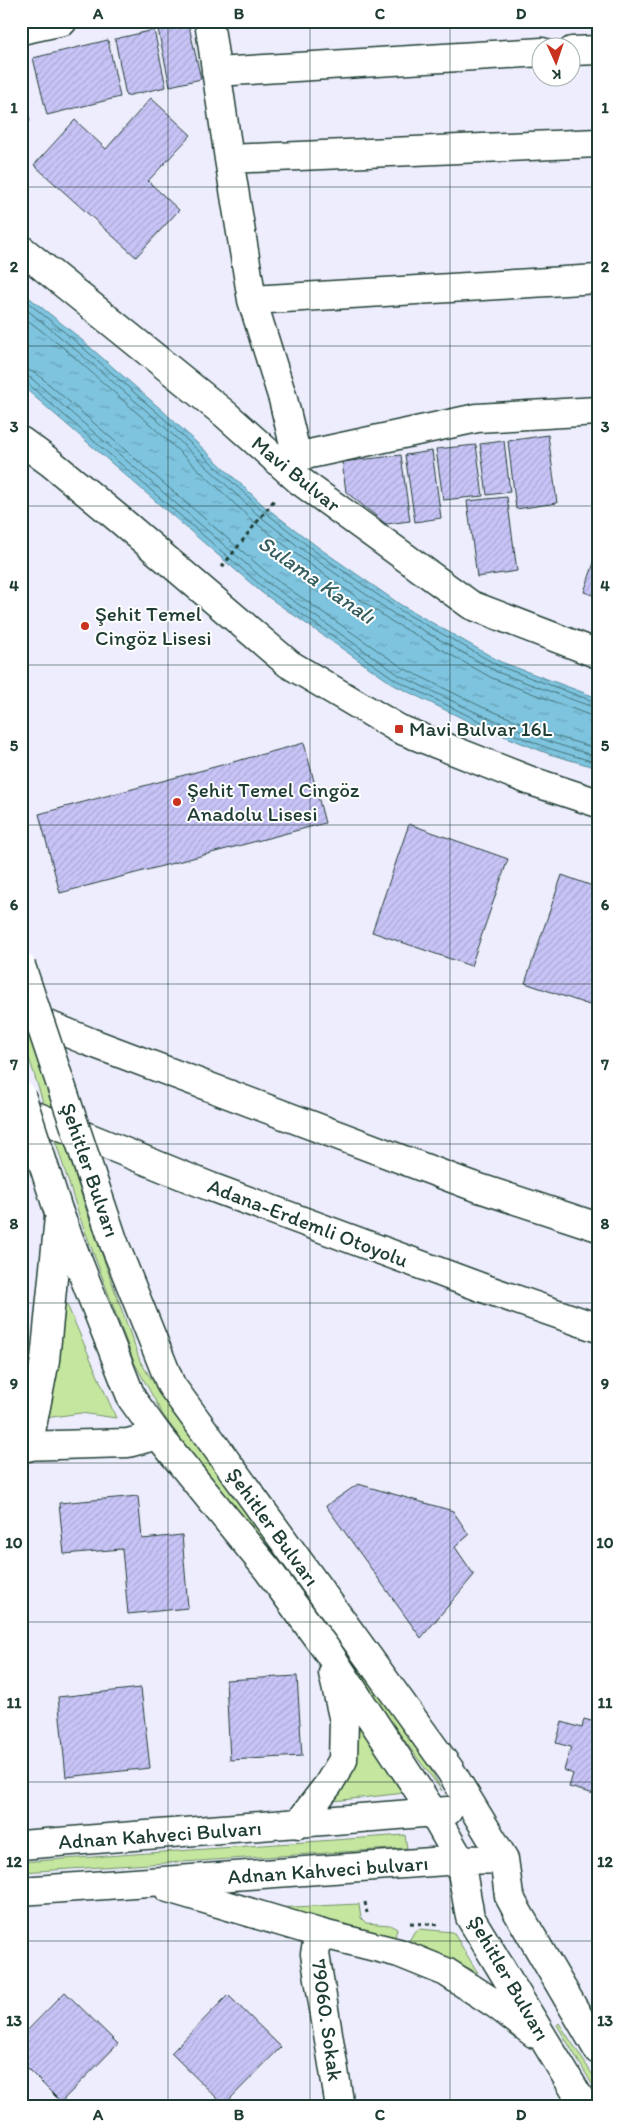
<svg xmlns="http://www.w3.org/2000/svg" width="619" height="2128" font-family="Itim,sans-serif">
<style>
.grass{fill:#c4e69f;stroke:#72926a}
.water{fill:url(#water-ripples);stroke:#588e9b}
.lines{fill:none;stroke-linecap:round;stroke-linejoin:round}
.shore{stroke:#457378;stroke-width:1}
.building{fill:url(#building-hatch);stroke:#1f3d34}
.street-casing{stroke:#1f3d34;stroke-width:31}
.primary-casing{stroke:#1f3d34;stroke-width:31}
.highway-casing{stroke:#1f3d34;stroke-width:31}
.path{stroke:#1f3d34;stroke-width:3;stroke-dasharray:4 4;stroke-linecap:butt}
.street{stroke:#fff;stroke-width:28}
.primary{stroke:#fff;stroke-width:28}
.highway{stroke:#fff;stroke-width:28}
.primary-bridge-casing{stroke:#1f3d34;stroke-width:31;stroke-linecap:butt}
.primary-bridge{stroke:#fff;stroke-width:28}
.grid{fill:none;stroke:#1f3d34;stroke-width:1;stroke-opacity:0.55}
.poi-dot{fill:#c8321e;stroke:#fff;stroke-width:2}
.labels{text-anchor:middle;stroke-width:4;stroke-linejoin:round;paint-order:stroke}
.street-label{font-size:21px;fill:#1f3d34;stroke:#fff}
.poi-label{font-size:21px;fill:#1f3d34;stroke:#fff;text-anchor:start}
.water-label{font-size:22px;font-style:italic;fill:#375f5f;stroke:#fff}
.neatline{fill:none;stroke:#1f3d34;stroke-width:2}
.grid-label{font-size:16px;text-anchor:middle;font-weight:bold;fill:#1f3d34}
</style>
<defs>
<pattern id="water-ripples" width="26" height="14" patternUnits="userSpaceOnUse" patternTransform="scale(1.25)"><rect width="26" height="14" fill="#7ec4df"/><path d="M2 4q2-2 4 0t4 0M15 11q2-2 4 0t4 0" fill="none" stroke="#67a0b6"/></pattern>
<pattern id="building-hatch" width="6" height="6" patternUnits="userSpaceOnUse" patternTransform="scale(1.25)"><rect width="6" height="6" fill="#c8c4f7"/><path d="M-1 1l2-2M0 6l6-6M5 7l2-2" fill="none" stroke="#aba9d4"/></pattern>
</defs>
<rect width="100%" height="100%" fill="#eeedfd"/>
<filter id="ink" filterUnits="userSpaceOnUse"><feTurbulence type="fractalNoise" baseFrequency=".02" numOctaves="2"/><feDisplacementMap in="SourceGraphic" scale="10" xChannelSelector="R" yChannelSelector="G"/><feConvolveMatrix kernelMatrix="1 2 1 2 8 2 1 2 1" color-interpolation-filters="sRGB"/></filter>
<g filter="url(#ink)">
<!-- grass -->
<path class="grass" d="M21 1008 89 1218 140 1361 172 1412 418 1746 442 1791 163 1415 134 1362 79 1215 21 1033Z
M62 1293 116 1418 81 1413 45 1418Z
M357 1723 405 1793 333 1801 355 1766Z
M405 1835 407 1848 21 1872V1862Z
M359 1904 361 1918 366 1923 390 1925 397 1929 395 1937 272 1908Z
M419 1929 453 1932 478 1973 443 1955 409 1941 414 1932Z
M559 2023 598 2083V2094L557 2025Z"/>
<!-- water -->
<path class="water" d="M21 291 76 335 163 411 264 506 319 548 401 605 501 662 598 698V768L549 754 474 724 394 685 261 592 21 385Z"/>
<g class="lines">
<!-- shore -->
<path class="shore" d="M21 297 73 339 160 415 261 509 316 552 398 609 499 666 598 703
M21 305 69 344 156 419 257 514 312 557 394 614 497 672 598 709
M21 315 65 349 151 425 252 520 308 563 391 621 492 678 589 715 598 716
M21 368 36 373 272 577 403 668 482 707 555 736 598 749
M21 375 31 378 268 583 399 675 479 714 553 743 598 757
M21 382 27 383 264 588 396 680 477 720 551 749 598 763"/>
</g>
<!-- building -->
<path class="building" d="M188 22 201 79 170 86 158 29Z
M154 30 166 87 126 96 115 39Z
M108 40 120 97 47 115 33 58Z
M21 81 30 121 21 123Z
M151 98 191 135 148 181 179 210 136 257 34 165 75 120 106 149Z
M548 435 557 503 516 509 508 441Z
M504 441 510 492 487 495 480 444Z
M476 445 483 496 443 500 436 449Z
M432 451 441 518 415 522 405 455Z
M401 455 410 521 386 524 346 492 342 462Z
M507 497 517 571 477 577 467 501Z
M598 551V597L584 592Z
M304 743 325 823 60 893 39 814Z
M409 824 508 859 471 966 372 932Z
M562 875 598 888V1008L525 983Z
M358 1484 453 1511 469 1535 455 1547 474 1575 421 1638 326 1506Z
M138 1496 142 1539 182 1535 188 1608 128 1614 122 1549 64 1554 59 1503Z
M297 1676 302 1756 230 1760 226 1680Z
M141 1688 150 1768 66 1777 58 1697Z
M584 1719 598 1723V1795L569 1787 573 1774 564 1770 571 1747 556 1743 562 1722 582 1728Z
M65 1992 118 2044 61 2102 21 2062V2037Z
M228 1995 281 2047 224 2105 171 2053Z"/>
<g class="lines">
<!-- street casing -->
<g class="street-casing">
<path id="street" d="M209 21 229 159 598 143
M21 30 63 21
M572 51 598 50
M216 72 542 52
M229 159 252 300 283 399 297 457
M252 300 598 279
M277 461 477 418 598 411
M21 1446 128 1443 158 1435
M319 1933 315 1954 340 2107"/>
</g>
<!-- primary casing -->
<g class="primary-casing">
<path id="primary" d="M21 249 225 414 300 481 471 605 598 654
M21 441 51 463 119 519 289 664 399 729 531 781 598 803
M59 1213 132 1399 158 1435 268 1570 328 1652 432 1811 460 1860 470 1917 585 2107
M114 1243 171 1385 450 1770 504 1859 509 1896 517 1911 598 2050
M28 1447 45 1360 59 1217
M298 1824 328 1785 343 1760 344 1721 333 1673
M21 1845 448 1811
M168 1888 319 1933 399 1953 446 1972 497 2005 535 2034
M21 1891 460 1860 504 1859"/>
</g>
<!-- highway casing -->
<g class="highway-casing">
<path id="highway" d="M21 1014 90 1042 470 1185 598 1227
M21 1110 211 1187 483 1288 598 1328"/>
</g>
<!-- path -->
<path class="path" d="M222 567 275 499
M365 1902 367 1913
M410 1923 441 1925"/>
<!-- street -->
<use href="#street" class="street"/>
<!-- primary -->
<use href="#primary" class="primary"/>
<!-- highway -->
<use href="#highway" class="highway"/>
<!-- primary-bridge casing -->
<g class="primary-bridge-casing">
<path id="primary-bridge" d="M21 966 114 1243
M21 1095 59 1213"/>
</g>
<!-- primary-bridge -->
<use href="#primary-bridge" class="primary-bridge"/>
</g>
</g>
<!-- grid -->
<path class="grid" d="M168 21V2107M310 21V2107M450 21V2107M21 187H598M21 346H598M21 506H598M21 665H598M21 825H598M21 984H598M21 1144H598M21 1303H598M21 1463H598M21 1622H598M21 1782H598M21 1941H598"/>
<!-- markers -->
<g class="poi-dot">
<circle cx="85" cy="626" r="5"/>
<rect x="394" y="724" width="10" height="10" rx="2.5"/>
<circle cx="177" cy="802" r="5"/>
</g>
<g class="labels">
<!-- street labels -->
<g class="street-label">
<text transform="translate(296 474) rotate(39)" y="7">Mavi Bulvar</text>
<text transform="translate(90 1170) rotate(71)" y="7">Şehitler Bulvarı</text>
<text transform="translate(308 1223) rotate(21)" y="7">Adana-Erdemli Otoyolu</text>
<text transform="translate(273 1527) rotate(54)" y="7">Şehitler Bulvarı</text>
<text transform="translate(160 1835) rotate(-4)" y="7">Adnan Kahveci Bulvarı</text>
<text transform="translate(328 1870) rotate(-4)" y="7">Adnan Kahveci bulvarı</text>
<text transform="translate(509 1978) rotate(60)" y="7">Şehitler Bulvarı</text>
<text transform="translate(327 2020) rotate(82)" y="7">79060. Sokak</text>
</g>
<!-- poi labels -->
<g class="poi-label">
<text x="95" y="621">Şehit Temel<tspan x="95" dy="24">Cingöz Lisesi</tspan></text>
<text x="409" y="736">Mavi Bulvar 16L</text>
<text x="187" y="797">Şehit Temel Cingöz<tspan x="187" dy="24">Anadolu Lisesi</tspan></text>
</g>
<!-- water labels -->
<g class="water-label">
<text transform="translate(317 579) rotate(35)" y="8">Sulama Kanalı</text>
</g>
</g>
<!-- margin -->
<rect width="619" height="2128" fill="none" stroke="#fff" stroke-width="55"/>
<!-- north arrow -->
<g transform="translate(556 62) rotate(177)"><circle r="24" fill="#ffffff" stroke="#a5b1ae"/>
<path d="M0-4L9 19L0 12L-9 19Z" fill="#c8321e"/>
<text y="-8" font-size="14" font-weight="bold" text-anchor="middle" fill="#1f3d34">K</text>
</g>
<rect x="28" y="28" width="564" height="2072" class="neatline"/>
<g class="grid-label">
<text x="98" y="19">A</text>
<text x="239" y="19">B</text>
<text x="380" y="19">C</text>
<text x="521" y="19">D</text>
<text x="14" y="113">1</text>
<text x="605" y="113">1</text>
<text x="14" y="272">2</text>
<text x="605" y="272">2</text>
<text x="14" y="432">3</text>
<text x="605" y="432">3</text>
<text x="14" y="591">4</text>
<text x="605" y="591">4</text>
<text x="14" y="751">5</text>
<text x="605" y="751">5</text>
<text x="14" y="910">6</text>
<text x="605" y="910">6</text>
<text x="14" y="1070">7</text>
<text x="605" y="1070">7</text>
<text x="14" y="1229">8</text>
<text x="605" y="1229">8</text>
<text x="14" y="1389">9</text>
<text x="605" y="1389">9</text>
<text x="14" y="1548">10</text>
<text x="605" y="1548">10</text>
<text x="14" y="1708">11</text>
<text x="605" y="1708">11</text>
<text x="14" y="1867">12</text>
<text x="605" y="1867">12</text>
<text x="14" y="2026">13</text>
<text x="605" y="2026">13</text>
<text x="98" y="2120">A</text>
<text x="239" y="2120">B</text>
<text x="380" y="2120">C</text>
<text x="521" y="2120">D</text>
</g>
</svg>
